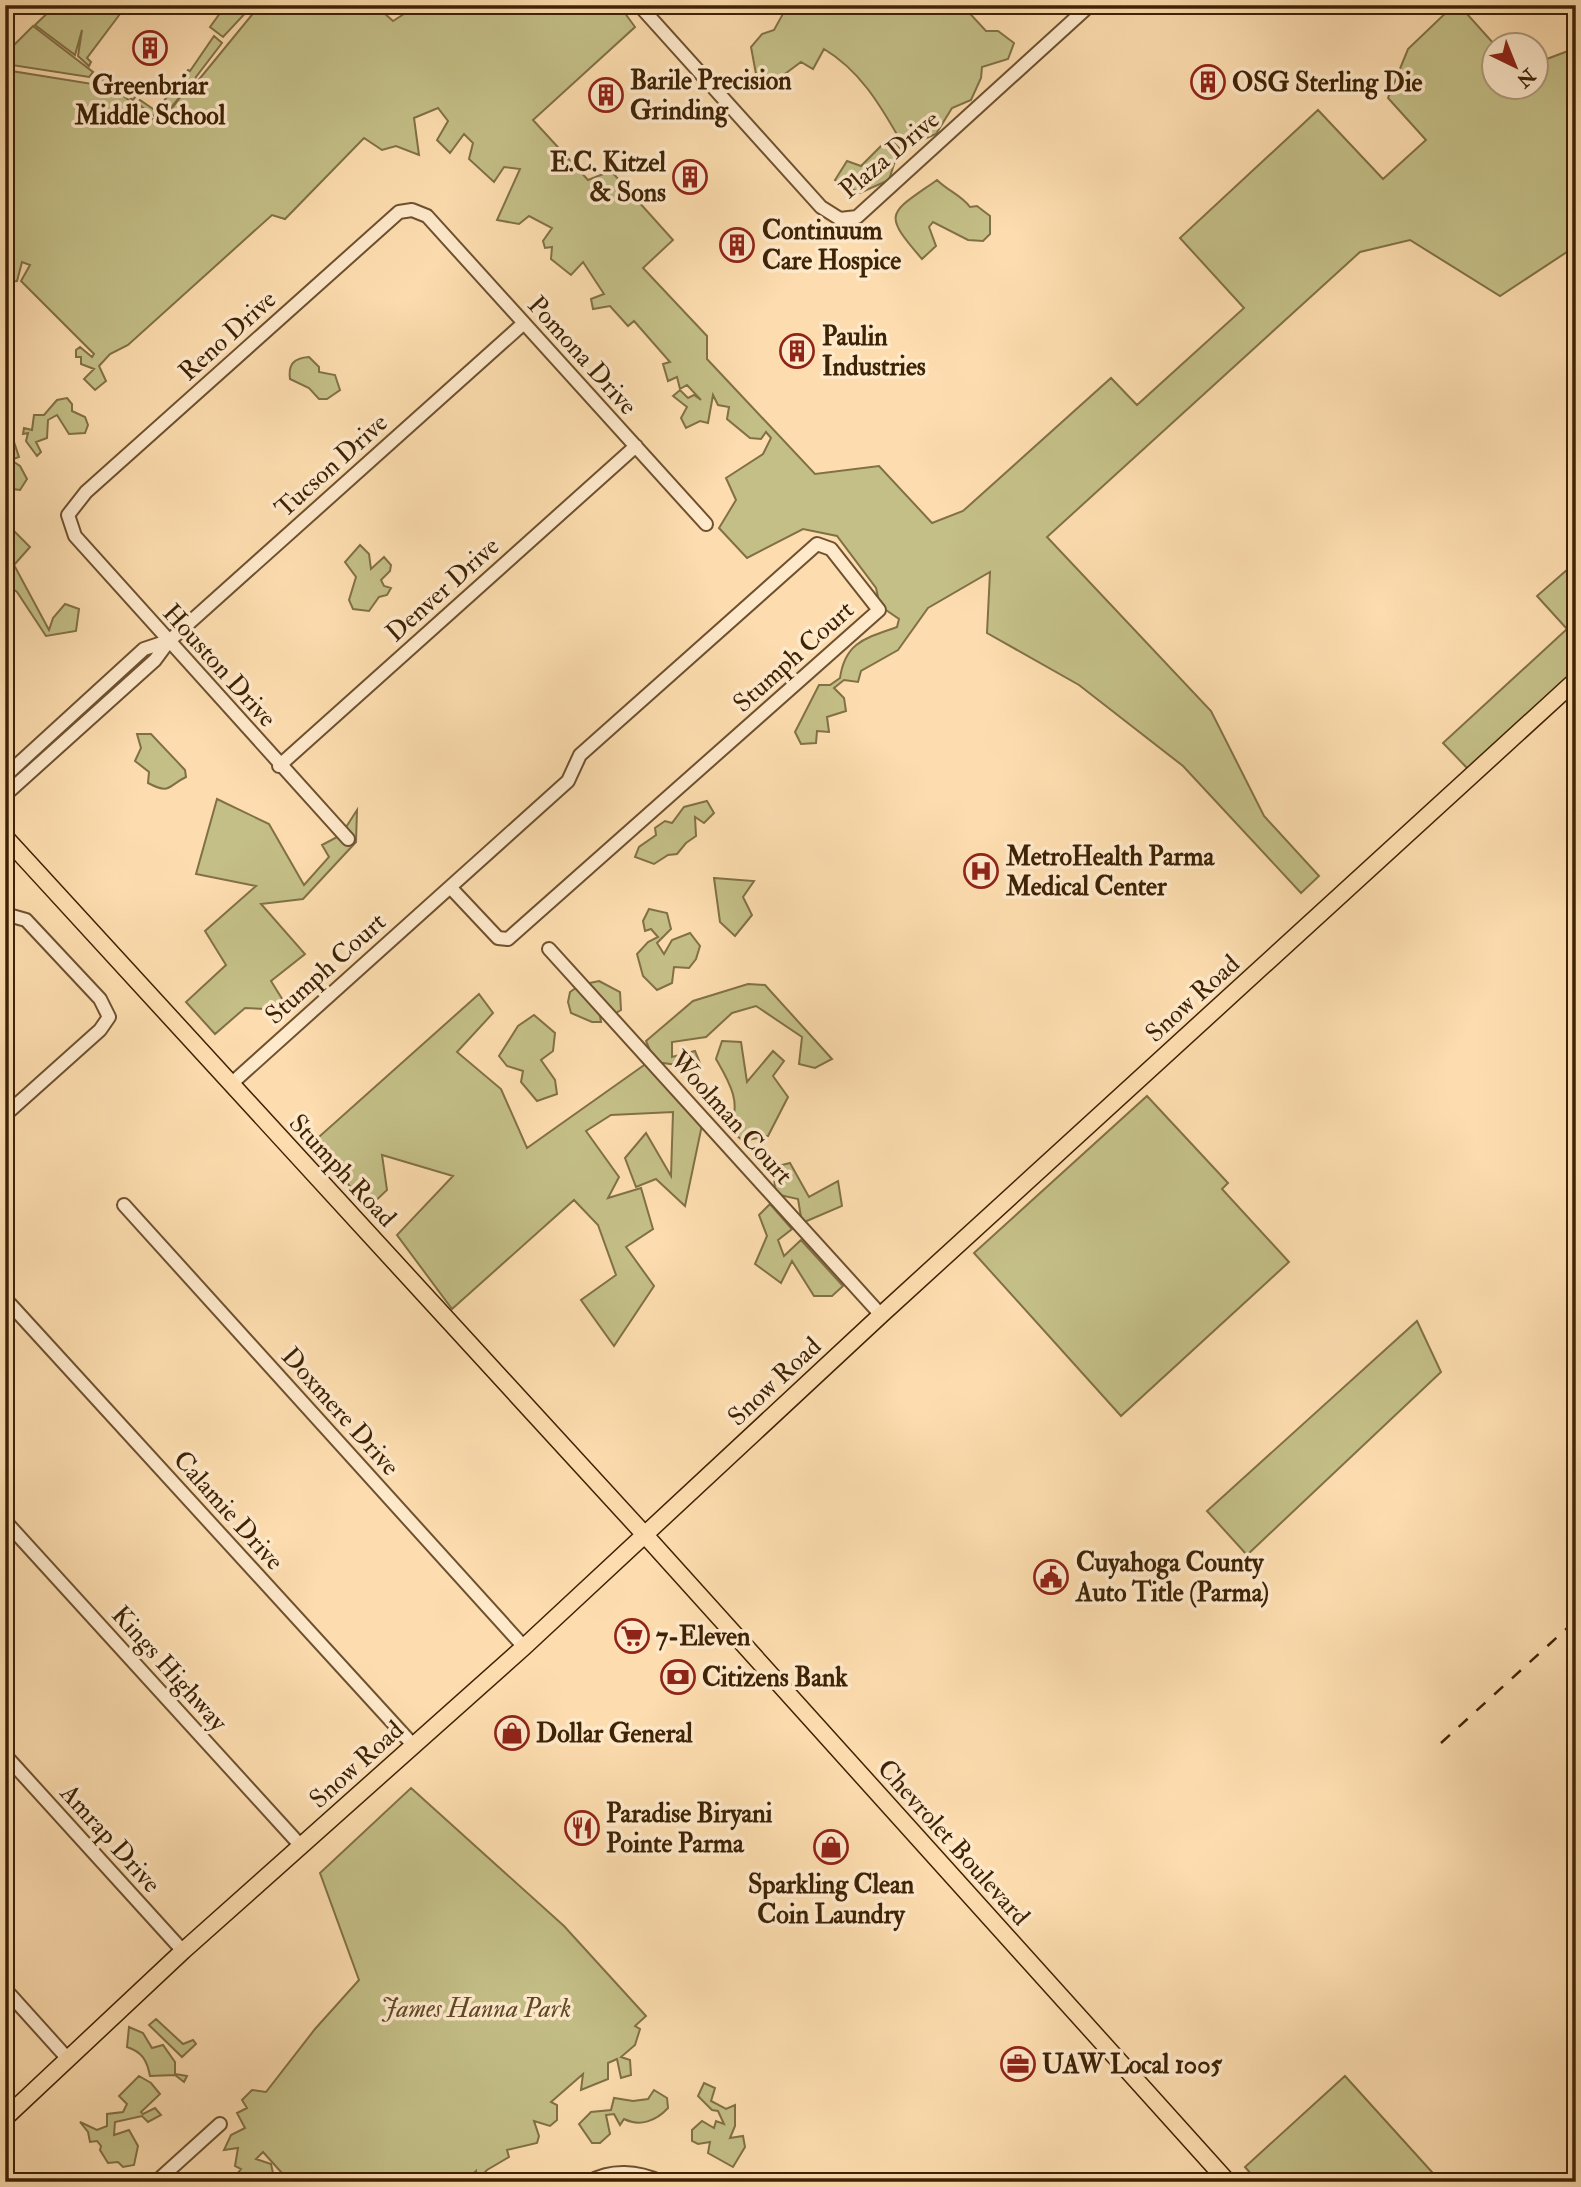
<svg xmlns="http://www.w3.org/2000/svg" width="1581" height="2187" font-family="'IM FELL Double Pica',serif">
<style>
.green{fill:#c4bf87;stroke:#817046;stroke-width:2}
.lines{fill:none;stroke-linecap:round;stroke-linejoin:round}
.minor-casing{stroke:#6e512f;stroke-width:16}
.major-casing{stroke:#3e2204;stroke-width:19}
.minor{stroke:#fee9cb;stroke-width:12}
.major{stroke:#fdddaf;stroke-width:16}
.rail{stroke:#3e2204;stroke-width:2.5;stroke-dasharray:12 12;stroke-linecap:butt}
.labels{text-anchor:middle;stroke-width:7;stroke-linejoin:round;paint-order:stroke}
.poi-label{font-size:26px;font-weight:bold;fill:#3e2204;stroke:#fee9cb;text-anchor:start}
.street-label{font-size:26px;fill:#3e2204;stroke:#fee9cb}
.park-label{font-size:26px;font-style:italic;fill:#604925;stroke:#fee9cb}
</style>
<rect width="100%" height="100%" fill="#fdddaf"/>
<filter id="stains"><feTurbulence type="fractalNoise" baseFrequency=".00286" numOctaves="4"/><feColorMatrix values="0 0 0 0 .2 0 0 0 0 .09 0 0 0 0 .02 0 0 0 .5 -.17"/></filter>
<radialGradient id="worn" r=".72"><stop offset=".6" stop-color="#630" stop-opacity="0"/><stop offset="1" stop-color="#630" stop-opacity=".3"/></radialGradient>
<!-- green -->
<path class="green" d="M56 5H109L120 14 87 58 91 62 89 66 78 56 82 30 75 55 35 25Z
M226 5 251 7 223 37 210 27Z
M260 5H375L393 21 418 5H619L635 27 533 120 588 180 611 171 673 240 643 268 707 336V359L815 474 879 466 932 523 963 511 1111 378 1137 405 1244 308 1180 238 1318 110 1383 179 1426 140 1388 98 1408 49 1454 5H1459L1495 45 1494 88H1536V63L1576 48V246L1500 296 1410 240 1360 252 1047 537 1211 711 1264 816 1319 876 1301 893 1183 766 1079 685 987 633 990 572 928 608 898 650 861 671 858 682 844 680 834 688 844 698 846 711 827 717 829 732 817 731 816 743 801 744 795 732 819 685H830L840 678C845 642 866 638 897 627L899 619 880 606 876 588 837 536 803 529 747 558 719 528 736 500 726 478 763 454 771 438 766 432 761 439 750 438 727 419 729 407 718 405 713 395 708 423 700 421 686 428 681 418 687 407 673 396 680 390 688 398 694 395 701 400 687 385 680 389 677 377 668 381 663 364 670 362 634 321 628 326 610 306 593 309 591 299 604 294 583 262 571 275 551 259 552 247 545 248 543 241 552 228 529 216 519 224 497 220 520 169 504 167 494 182 469 159 473 143 464 134 450 153 437 140 448 121 438 108 414 118 419 155 396 146 382 150 364 138 285 219 272 215 128 345 110 354 99 366 106 381 95 390 84 379 94 369 81 364V357H76V350L80 347 92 357 94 354 21 281 30 265 22 262 17 281 9 282 5 278V70L92 84 102 71 136 96 133 100 102 76 100 78 160 124 188 87 160 121 137 103 140 100 156 111 188 70 190 71 214 36 222 43 196 77 192 88Z
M799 5H962L986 31H998L1014 43 1008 59 982 67 981 78 971 100 952 108 936 134 915 143 899 138C879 103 859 70 824 49L813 69 801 62 770 85 756 74 751 47 762 34 774 30 784 12Z
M33 26 93 72 89 77 5 64V54Z
M889 138 899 148 889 180 860 193 835 180 847 161 861 166Z
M937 180C948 191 961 195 970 207L977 206 990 216V234L983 241 968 240 933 222 929 227 936 246 922 259C881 212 889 214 937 180Z
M309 357 319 367V372L335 375 340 390 327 399H319L309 388 290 379C288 364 294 358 309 357Z
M67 398 72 404V411L85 417 88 425 85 433 69 434 57 415 48 420 47 438 36 442 41 452 37 456 26 441 28 433 23 434 24 428 32 430 34 415H44L57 400Z
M13 439 19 457 11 460 20 466 27 479 20 490 5 488V440Z
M5 522 30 547 14 565 49 630 53 618 65 604 79 609 76 631 46 636 17 592 5 583Z
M360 545 369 554 371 569 384 557 391 565 390 571 381 580 384 586 391 588 387 595 379 597 369 611 353 609 349 600 356 577 345 562Z
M1576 562V670L1468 769 1443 743 1567 629 1537 596Z
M137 734H151L185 770 186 777C167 786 171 795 148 783L149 772 135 761 141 748Z
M217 799 269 824 304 885 329 857 322 845 341 835 357 810 356 842 303 899 261 904 305 954 271 981 289 1010 245 1008 215 1034 186 1002 226 965 205 931 256 886 196 874Z
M707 801 714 813 704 823 695 817 696 836 686 843 677 854 668 855 654 864 635 857 639 847 656 835 655 828 665 821 672 823 684 807Z
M714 878 754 881 743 897 752 915 735 936 720 922Z
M649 909 667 913 671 929 657 943 664 954 672 940 690 933 700 946 696 959 689 968 674 967 672 983 657 990 643 976 637 954 648 942 658 937 651 929 645 931 643 921Z
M599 981 620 992 621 1010 609 1017 599 1009 601 1022H592L571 1013 568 1002 570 992 580 985Z
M748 984 765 985 832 1059 815 1068 799 1064 802 1037 756 1006 732 1013 706 1037 672 1042V1057L695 1051 702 1068 655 1062 646 1041 693 1001Z
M479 994 493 1013 457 1052 501 1089 527 1148 647 1063 702 1125 685 1206 656 1179 636 1187 625 1158 646 1133 671 1176 673 1112 611 1115 586 1131 619 1177 608 1198 641 1188 653 1229 626 1247 654 1286 614 1346 581 1300 616 1275 598 1225 574 1200 452 1309 397 1235 453 1176 382 1155 387 1190 369 1207 311 1144Z
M534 1015 555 1033 553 1051 541 1060 555 1080 557 1094 537 1101 521 1082 523 1071 507 1066 499 1056 518 1026Z
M722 1041 741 1042 747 1082 773 1051 784 1061 773 1076 788 1097 768 1136 743 1141 728 1128C744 1105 728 1080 716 1059Z
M1147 1096 1228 1183 1222 1189 1289 1262 1121 1416 974 1253Z
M790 1163 809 1197 838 1181 842 1206 802 1223 798 1199 775 1194 774 1167Z
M770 1204 792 1229 778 1240 784 1256 801 1240 843 1286 832 1296H814L792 1261 781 1283 755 1264 767 1236 759 1215Z
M1417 1321 1441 1372 1247 1555 1207 1511Z
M411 1788 564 1926 646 2016 635 2026 640 2029 635 2045 621 2057 630 2060 631 2075 621 2078 617 2059 608 2063V2079L581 2090 583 2074 551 2102 557 2105V2120L550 2126 534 2121 539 2136 537 2143 507 2150 509 2157 487 2170 476 2182V2171L464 2182H290L263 2152 256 2159 271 2164 275 2182H259L254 2173 244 2178 237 2174 241 2169 235 2166 238 2148 224 2150 231 2135 245 2128 237 2113 247 2108 242 2100 252 2090 266 2092 315 2029 359 1980 320 1873Z
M156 2019 183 2044 193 2040 196 2044 182 2057 149 2025Z
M129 2027 143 2033 152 2048 163 2045 175 2062V2074L187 2076 184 2082 175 2075 150 2076C147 2060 142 2052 127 2047Z
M139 2076 151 2083 160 2094 141 2112 143 2114 155 2108 161 2115 148 2122 142 2116 115 2122 114 2135 129 2130 138 2146 134 2165 123 2167 118 2162 108 2163 100 2150 101 2146 97 2141 90 2142 88 2132 80 2122 97 2130 107 2126V2114L123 2112 127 2104 119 2096Z
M1345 2076 1441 2182H1258L1245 2167Z
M704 2083 715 2088 711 2101 726 2109 735 2105V2126L730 2138 743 2136 745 2147 733 2167 708 2153 710 2142 698 2144 692 2141V2130L702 2121 714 2128 716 2121 724 2124 718 2111 712 2110 698 2096Z
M654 2090 667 2098 668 2108C656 2121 640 2127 624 2119L620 2125 614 2114 606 2115 610 2134 600 2143H592L579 2124 591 2112 611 2110 614 2098 633 2101 648 2099Z"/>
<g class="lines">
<!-- minor casing -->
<g class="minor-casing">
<path id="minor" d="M639 5 821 207 840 219 857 217 1090 5
M279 766 636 446
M5 776 144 649 168 641
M5 795 155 660 169 641 524 323
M348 839 75 536 68 515 86 492 399 212 412 210 427 216 706 524
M5 914 26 920 100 999 109 1017 100 1030 5 1115
M549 949 881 1315
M231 1084 568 781 580 755 817 544 831 549 879 610 508 939 498 938 450 887
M124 1205 524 1647
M10 1304 414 1746
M5 1521 301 1846
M5 1755 183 1951
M5 1989 68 2059
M156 2182 220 2124
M589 2182C611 2169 638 2171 661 2182"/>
</g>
<!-- major casing -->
<g class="major-casing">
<path id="major" d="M5 837 645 1535 1228 2182
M5 2118 183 1951 524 1647 881 1315 1576 680"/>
</g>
<!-- minor -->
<use href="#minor" class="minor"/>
<!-- major -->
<use href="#major" class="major"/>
<!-- rail -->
<path class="rail" d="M1441 1743 1576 1620"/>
</g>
<!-- icons -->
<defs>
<g id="building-ring" transform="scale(1.75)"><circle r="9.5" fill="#fee9cb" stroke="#8f2418" stroke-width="1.5"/><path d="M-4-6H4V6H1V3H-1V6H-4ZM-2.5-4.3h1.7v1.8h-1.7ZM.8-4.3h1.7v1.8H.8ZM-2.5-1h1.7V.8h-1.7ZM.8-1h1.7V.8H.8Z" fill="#8f2418"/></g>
<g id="hospital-ring" transform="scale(1.75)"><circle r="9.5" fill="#fee9cb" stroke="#8f2418" stroke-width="1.5"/><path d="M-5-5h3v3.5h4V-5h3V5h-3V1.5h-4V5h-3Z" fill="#8f2418"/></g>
<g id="civic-ring" transform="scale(1.75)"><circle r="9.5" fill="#fee9cb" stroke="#8f2418" stroke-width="1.5"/><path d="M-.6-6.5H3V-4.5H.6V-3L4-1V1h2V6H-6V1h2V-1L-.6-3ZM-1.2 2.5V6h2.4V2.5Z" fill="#8f2418"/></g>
<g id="supermarket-ring" transform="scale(1.75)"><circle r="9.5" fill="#fee9cb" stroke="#8f2418" stroke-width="1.5"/><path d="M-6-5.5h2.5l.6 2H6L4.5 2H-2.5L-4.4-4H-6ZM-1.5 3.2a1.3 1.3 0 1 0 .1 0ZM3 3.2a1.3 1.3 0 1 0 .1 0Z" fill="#8f2418"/></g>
<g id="bank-ring" transform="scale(1.75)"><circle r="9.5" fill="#fee9cb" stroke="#8f2418" stroke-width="1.5"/><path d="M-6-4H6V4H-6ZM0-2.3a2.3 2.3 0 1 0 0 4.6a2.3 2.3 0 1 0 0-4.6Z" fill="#8f2418"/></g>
<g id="shop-ring" transform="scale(1.75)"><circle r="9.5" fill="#fee9cb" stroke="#8f2418" stroke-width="1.5"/><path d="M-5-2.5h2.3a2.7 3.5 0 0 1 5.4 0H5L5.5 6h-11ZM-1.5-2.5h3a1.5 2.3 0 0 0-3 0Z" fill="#8f2418"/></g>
<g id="restaurant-ring" transform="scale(1.75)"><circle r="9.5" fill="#fee9cb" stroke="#8f2418" stroke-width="1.5"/><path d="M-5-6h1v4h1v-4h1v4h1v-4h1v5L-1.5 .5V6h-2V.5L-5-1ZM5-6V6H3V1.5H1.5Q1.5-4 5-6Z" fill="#8f2418"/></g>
<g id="office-ring" transform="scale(1.75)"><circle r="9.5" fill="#fee9cb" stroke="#8f2418" stroke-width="1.5"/><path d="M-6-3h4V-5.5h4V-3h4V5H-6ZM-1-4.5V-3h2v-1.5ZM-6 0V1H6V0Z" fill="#8f2418"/></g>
</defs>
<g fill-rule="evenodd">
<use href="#building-ring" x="150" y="48"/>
<use href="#building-ring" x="1208" y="82"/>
<use href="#building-ring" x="606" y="95"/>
<use href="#building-ring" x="690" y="177"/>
<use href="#building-ring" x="737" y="245"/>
<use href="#building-ring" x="797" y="351"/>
<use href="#hospital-ring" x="981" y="871"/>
<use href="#civic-ring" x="1051" y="1577"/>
<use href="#supermarket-ring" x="632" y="1636"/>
<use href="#bank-ring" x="678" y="1677"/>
<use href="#shop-ring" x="512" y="1733"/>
<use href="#restaurant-ring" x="582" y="1828"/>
<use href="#shop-ring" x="831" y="1847"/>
<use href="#office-ring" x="1018" y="2064"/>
</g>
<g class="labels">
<!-- poi labels -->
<g class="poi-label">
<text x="630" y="89">Barile Precision<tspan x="630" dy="30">Grinding</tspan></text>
<text x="1232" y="91">OSG Sterling Die</text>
<text x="150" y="94" text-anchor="middle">Greenbriar<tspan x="150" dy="30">Middle School</tspan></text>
<text x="666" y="171" text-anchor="end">E.C. Kitzel<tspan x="666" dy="30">&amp; Sons</tspan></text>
<text x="762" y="239">Continuum<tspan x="762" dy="30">Care Hospice</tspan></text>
<text x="822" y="345">Paulin<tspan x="822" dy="30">Industries</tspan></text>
<text x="1006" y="865">MetroHealth Parma<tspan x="1006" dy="30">Medical Center</tspan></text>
<text x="1076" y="1571">Cuyahoga County<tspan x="1076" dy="30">Auto Title (Parma)</tspan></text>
<text x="656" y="1645">7-Eleven</text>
<text x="702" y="1686">Citizens Bank</text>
<text x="536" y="1742">Dollar General</text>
<text x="606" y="1822">Paradise Biryani<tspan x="606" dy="30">Pointe Parma</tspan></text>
<text x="831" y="1893" text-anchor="middle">Sparkling Clean<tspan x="831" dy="30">Coin Laundry</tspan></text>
<text x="1042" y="2073">UAW Local 1005</text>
</g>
<!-- street labels -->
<g class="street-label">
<text transform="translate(889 154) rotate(-40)" y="9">Plaza Drive</text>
<text transform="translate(227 335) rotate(-42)" y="9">Reno Drive</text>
<text transform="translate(583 355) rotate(48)" y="9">Pomona Drive</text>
<text transform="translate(331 465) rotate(-42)" y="9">Tucson Drive</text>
<text transform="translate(442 589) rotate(-42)" y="9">Denver Drive</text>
<text transform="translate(793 656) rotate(-42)" y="9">Stumph Court</text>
<text transform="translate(220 665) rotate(48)" y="9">Houston Drive</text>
<text transform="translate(325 968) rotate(-42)" y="9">Stumph Court</text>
<text transform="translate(1192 998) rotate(-42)" y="9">Snow Road</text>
<text transform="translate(732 1117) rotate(48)" y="9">Woolman Court</text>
<text transform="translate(343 1170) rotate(47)" y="9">Stumph Road</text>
<text transform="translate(774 1381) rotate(-43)" y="9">Snow Road</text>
<text transform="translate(341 1411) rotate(48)" y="9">Doxmere Drive</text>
<text transform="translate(229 1510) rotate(48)" y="9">Calamie Drive</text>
<text transform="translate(170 1668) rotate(48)" y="9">Kings Highway</text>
<text transform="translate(356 1764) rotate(-42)" y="9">Snow Road</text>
<text transform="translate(111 1838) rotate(48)" y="9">Amrap Drive</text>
<text transform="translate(954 1842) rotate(48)" y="9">Chevrolet Boulevard</text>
</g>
<!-- park labels -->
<g class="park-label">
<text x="476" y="2017">James Hanna Park</text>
</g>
</g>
<!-- margin -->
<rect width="1581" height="2187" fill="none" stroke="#fdddaf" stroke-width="28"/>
<rect x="7" y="7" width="1567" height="2173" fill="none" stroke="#3e2204" stroke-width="3.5"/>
<rect x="14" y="14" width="1553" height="2159" fill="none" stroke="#3e2204" stroke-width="2"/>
<!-- north arrow -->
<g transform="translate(1515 66) rotate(137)"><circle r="33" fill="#fee9cb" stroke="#b1997b" stroke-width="2"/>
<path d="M0-5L12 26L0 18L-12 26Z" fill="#8f2418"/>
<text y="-10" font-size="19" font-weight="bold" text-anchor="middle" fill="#3e2204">N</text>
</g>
<rect width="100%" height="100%" filter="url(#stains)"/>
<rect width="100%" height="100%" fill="url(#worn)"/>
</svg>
